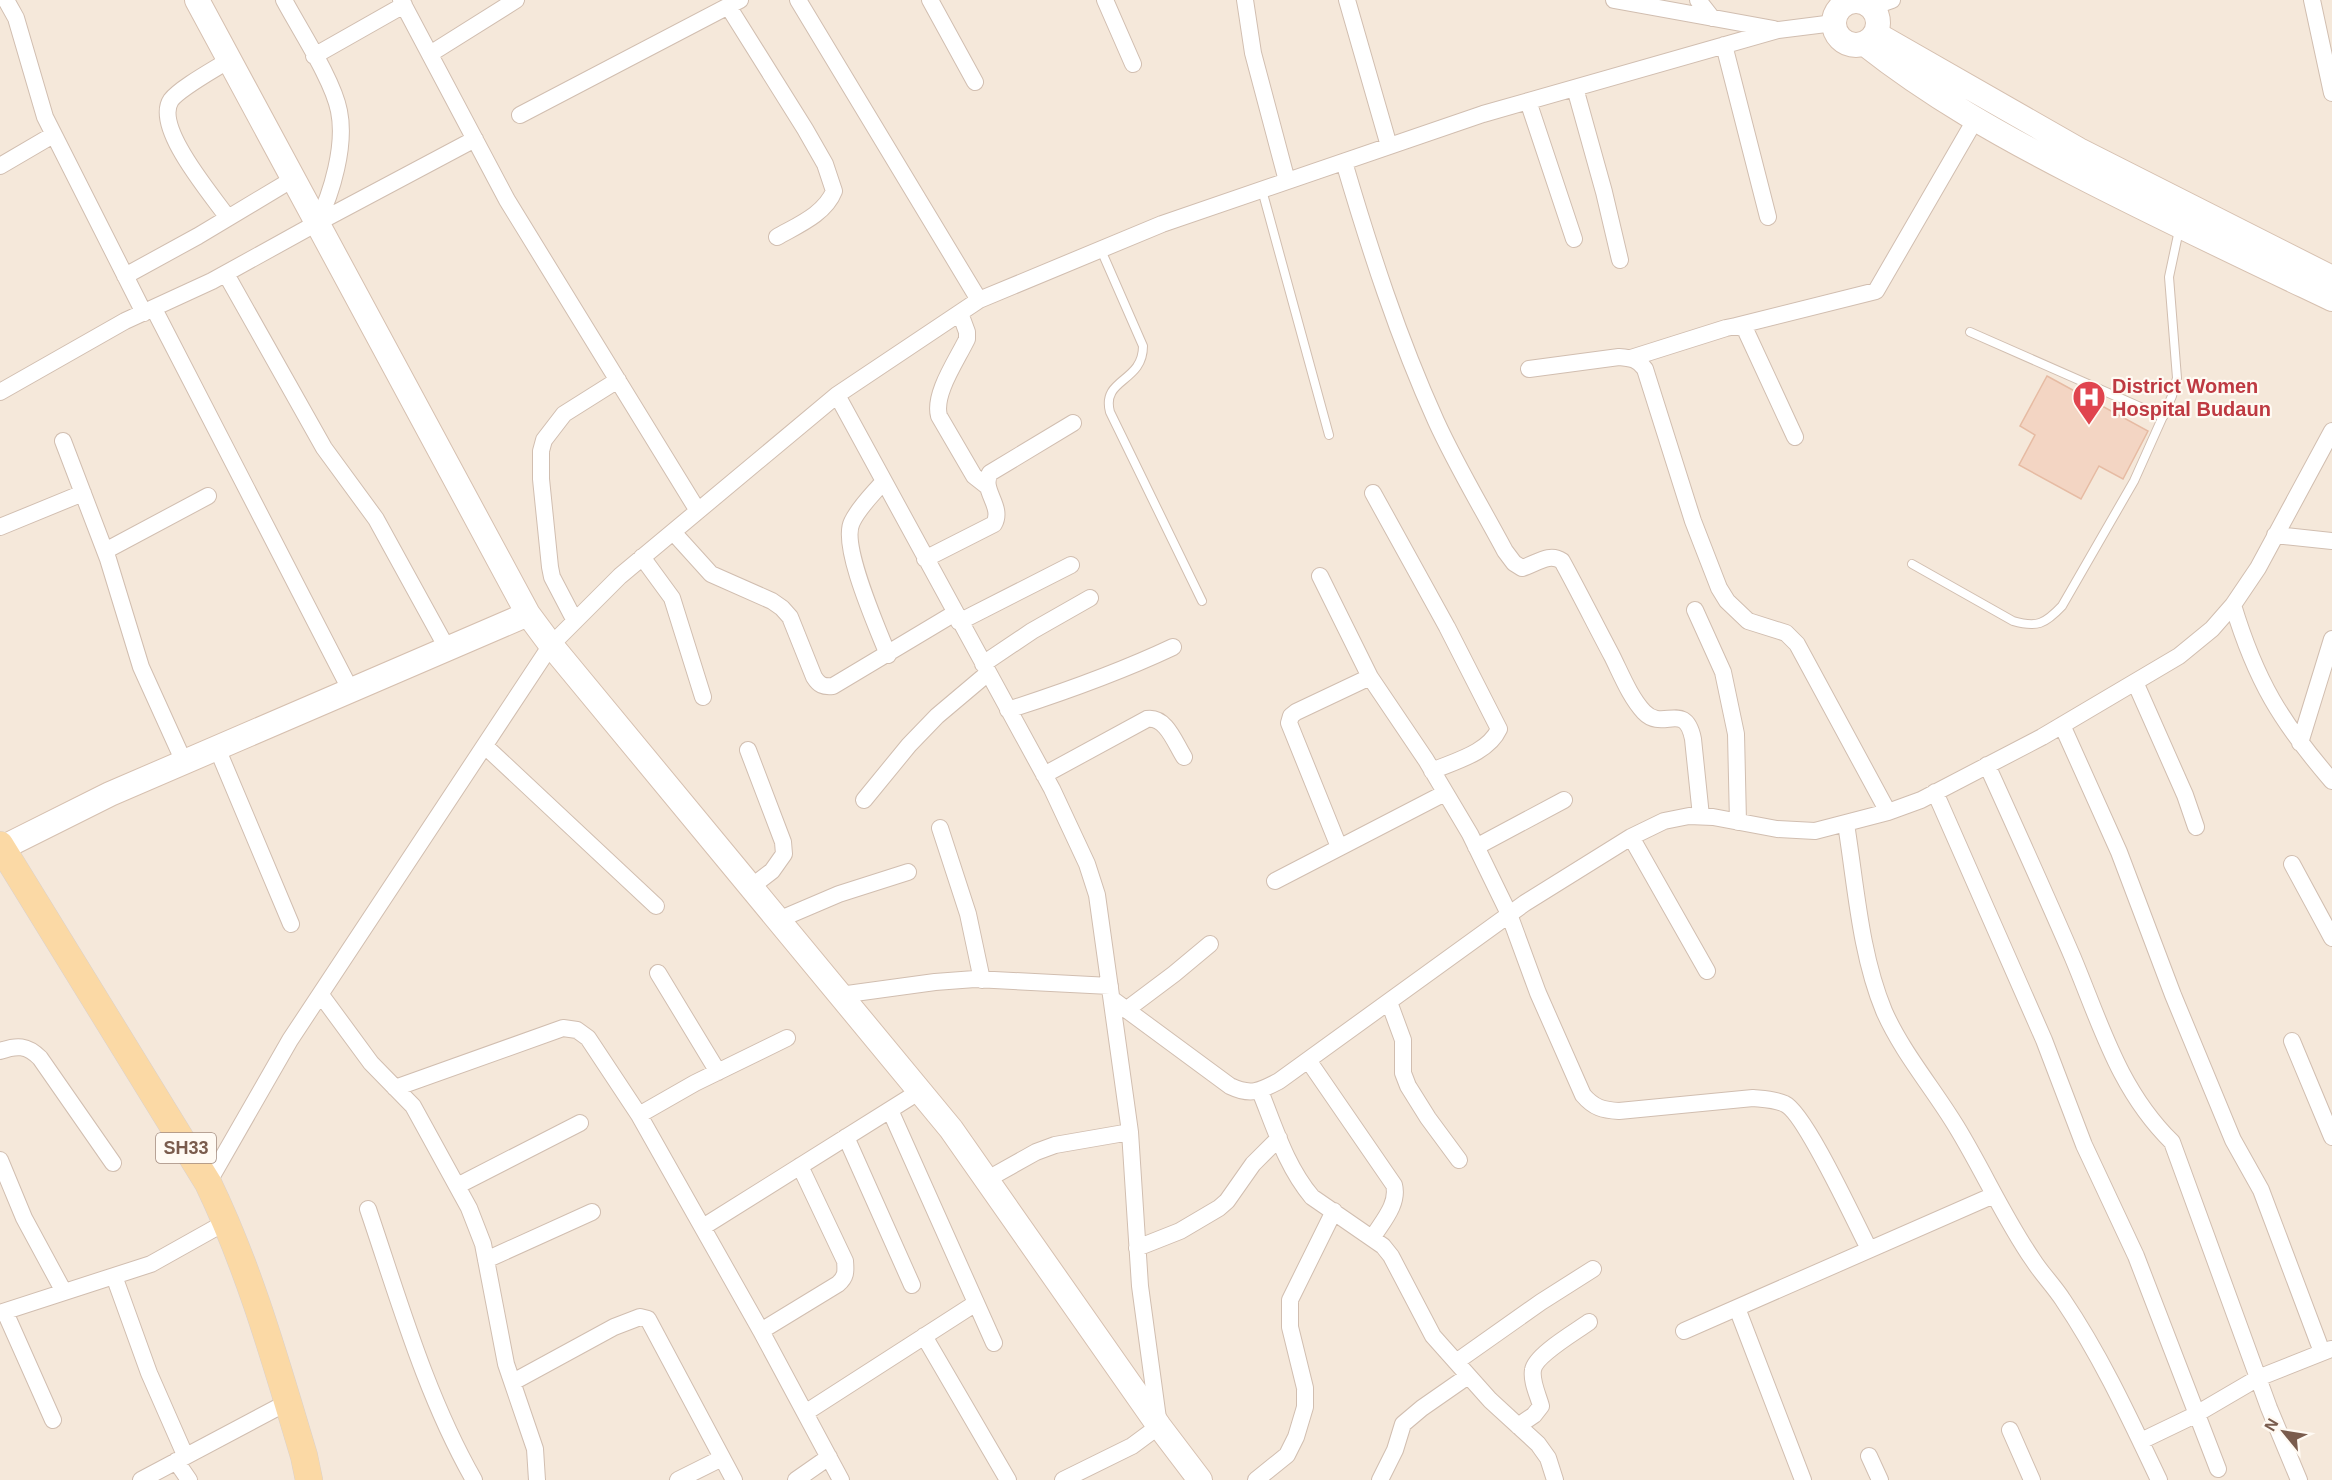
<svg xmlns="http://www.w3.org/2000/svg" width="2332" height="1480" font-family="Helvetica,sans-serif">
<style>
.residential{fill:#f5e8da}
.building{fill:#f3d5c3;stroke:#e6bba3;stroke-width:1.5}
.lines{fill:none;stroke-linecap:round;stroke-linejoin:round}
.lane-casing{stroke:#d1beb0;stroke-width:10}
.street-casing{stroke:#d1beb0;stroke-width:18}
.secondary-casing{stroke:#d6c0b0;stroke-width:26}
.primary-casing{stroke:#dad1cd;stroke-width:28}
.lane{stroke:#fff;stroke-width:8}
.street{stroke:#fff;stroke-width:16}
.secondary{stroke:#fff;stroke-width:24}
.primary{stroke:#fbd9a5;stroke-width:27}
.labels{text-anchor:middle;stroke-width:4.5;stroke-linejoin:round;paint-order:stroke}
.shield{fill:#fffaf3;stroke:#a28b7f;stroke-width:1.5}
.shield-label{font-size:18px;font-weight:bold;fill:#7a5c4d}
.health-label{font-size:20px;font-weight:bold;fill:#be3a42;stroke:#fffaf3;text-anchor:start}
</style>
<rect width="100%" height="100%" fill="#fdf6ec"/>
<!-- residential -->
<path class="residential" d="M0 0H2332V1480H0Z"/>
<!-- building -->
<path class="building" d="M2047 376 2148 431 2123 479 2099 466 2081 499 2019 465 2035 435 2020 426Z"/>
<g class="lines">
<!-- lane casing -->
<g class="lane-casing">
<path id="lane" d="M1262 190 1329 435
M1101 250 1143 346C1143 383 1101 378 1110 412L1202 601
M1970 332 2163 417
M1912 564 2013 621C2037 628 2045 624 2062 606L2134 481 2172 396 2177 378 2169 277 2179 230"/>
</g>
<!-- street casing -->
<g class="street-casing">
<path id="street" d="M6 0 16 18 45 117 144 313
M284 0C300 30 333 80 339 111 346 145 332 193 317 223
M401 0 507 200 698 511
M798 0 979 300
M930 0 975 82
M1105 0 1133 64
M1245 0 1253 53 1287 181
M1347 0 1389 146
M1614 0 1774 29
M1698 0 1712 18
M2312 0 2332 93
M728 6 805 129 825 164 834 191C825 214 798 225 777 237
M1872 7 1892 0
M1724 45 1768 217
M430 54 516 0
M314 56 404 5
M1575 88 1604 192 1620 260
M1528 101 1574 239
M520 115 740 0
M1344 162C1370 250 1398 337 1436 421 1456 465 1482 508 1505 551L1514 563 1522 568C1536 564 1549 552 1562 561 1579 592 1595 624 1612 656 1621 674 1630 697 1644 712 1663 732 1685 700 1693 739L1701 816
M0 166 53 135
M228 218C212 195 153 127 171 100 180 88 215 69 229 60
M226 274 324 448 376 519 448 650
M125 276 198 236 293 179
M154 309 351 691
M960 313 967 332V339C957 360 933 394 939 416L974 476 988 487
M1736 326 1876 291 1975 120
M1631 358 1726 328 1736 326 1745 329 1795 437
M1529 369 1619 357C1631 358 1638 359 1645 369L1693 521 1719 588 1727 601 1748 621 1786 633 1797 644 1888 812
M0 392 125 321 212 281 317 223 475 139
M837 395 1052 789 1087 864 1097 895 1130 1132 1140 1286 1159 1426 1132 1446 1063 1480
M63 441 108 559 141 667 184 762
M883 482C873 494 859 507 852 522 840 545 878 629 888 655
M1373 493 1447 627 1499 729C1488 753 1455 761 1432 771
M0 527 83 493
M673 532 711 574 772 601 782 608 790 617 814 677C819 685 823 687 833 686L955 613
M2275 535 2332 541
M105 551 208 496
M642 557 672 598 703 697
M925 559 994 524C1004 506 980 490 990 473L1073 423
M1320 576 1370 677 1426 760 1470 834 1509 914 1538 993 1583 1095C1594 1108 1603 1110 1619 1111L1753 1098C1764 1099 1775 1099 1785 1104 1805 1113 1856 1224 1869 1249
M2233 605C2256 681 2281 722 2332 781
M1695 610 1723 672 1736 734 1738 822
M575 621 552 577 550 567 541 479V451L544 440 564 414 618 380
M959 622 1071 565
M983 664 1032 631 1090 598
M2135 682 2185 795 2196 827
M1008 710C1064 692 1120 672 1173 647
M2062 725 2119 852 2173 995 2233 1140 2261 1190 2322 1352
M2300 743 2332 639
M485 746 656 906
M217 748 291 924
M748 750 783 842 784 854 772 871 751 887
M1987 765C2016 829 2045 893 2073 958 2101 1025 2119 1090 2172 1142L2269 1408 2299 1480
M1044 775 1147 719C1166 716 1175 743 1184 757
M1935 792 2044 1040 2084 1145 2136 1256 2218 1469
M864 800 909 745 937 716 988 673
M1846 824C1856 886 1860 953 1884 1011 1902 1052 1933 1088 1956 1126 1983 1170 2004 1218 2033 1260 2042 1274 2054 1286 2063 1300 2101 1356 2130 1419 2159 1480
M940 828 968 914 982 980
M1631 837 1707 971
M1339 847 1289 723 1291 716 1296 712 1370 677
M1476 847 1564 800
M2292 864 2332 938
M1275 881 1445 793
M778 920 839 894 908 872
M658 973 718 1072
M321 995 371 1063 413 1106 469 1208 483 1244 506 1364 535 1449 537 1480
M840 995 935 982 975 979 1110 986
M1112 999 1230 1086C1251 1096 1260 1091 1279 1081L1525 903 1631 837 1664 821 1689 816 1713 817 1777 829 1815 831 1888 812 1921 800 2042 737 2179 656 2212 629 2233 605 2258 568 2332 431
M1389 1002 1403 1040V1073L1408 1086 1428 1118 1459 1160
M1126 1010 1174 974 1210 944
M2292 1041 2332 1137
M0 1051C17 1045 27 1045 40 1058L113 1163
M1308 1060 1394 1185C1399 1204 1382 1222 1373 1237
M395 1088 563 1028 577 1030 588 1038 639 1115 761 1331 841 1480
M1260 1091C1275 1128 1286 1166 1312 1197L1383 1246 1391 1256 1433 1336 1490 1400 1538 1444 1548 1458 1555 1480
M890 1110 994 1343
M639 1115 695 1083 787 1038
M846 1137 912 1285
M0 1160 24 1218 64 1292
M986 1180 1036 1152 1055 1145 1130 1132
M208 1183 290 1040 551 645 620 576 837 395 979 300 1162 224 1483 114 1778 30 1834 23
M457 1186 580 1123
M368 1209C399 1300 426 1396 474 1480
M703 1227 920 1091
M1137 1248 1180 1231 1219 1208 1227 1201 1253 1164 1279 1138
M486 1260 592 1212
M114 1276 149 1373 185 1455
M1737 1308 1803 1480
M5 1312 53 1420
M0 1313 151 1264 226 1222
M761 1331 838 1284C846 1277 846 1272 845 1261L800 1166
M1684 1331 1994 1195
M924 1336 1008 1480
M1456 1362 1541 1302 1593 1269
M513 1382 614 1327 640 1317 648 1319 734 1480
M805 1413 976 1303
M1518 1426 1534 1415 1541 1406C1538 1395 1531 1381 1533 1370 1535 1355 1577 1331 1589 1322
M2010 1430 2032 1480
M2141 1441 2193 1416 2258 1378 2331 1349
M1869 1456 1880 1480
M176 1461 189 1480
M141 1480 288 1402
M678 1480 722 1458
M796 1480 829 1457
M1256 1480 1287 1455 1296 1437 1305 1407V1388L1290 1327V1300L1334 1211
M1380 1480 1395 1450 1403 1424 1422 1408 1468 1376"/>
</g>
<!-- secondary casing -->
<g class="secondary-casing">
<path id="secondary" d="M197 0 528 614 551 645 951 1129 1159 1426 1200 1480
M1834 23a22 22 0 1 1 44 0a22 22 0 1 1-44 0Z
M1876 34 2079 150 2332 278
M1865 44C1931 96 2000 135 2074 173 2159 217 2246 258 2332 299
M0 849 110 794 528 614"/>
</g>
<!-- primary casing -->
<g class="primary-casing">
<path id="primary" d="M0 845 208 1183C250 1270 276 1363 304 1456L309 1480"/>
</g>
<!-- lane -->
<use href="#lane" class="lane"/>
<!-- street -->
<use href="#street" class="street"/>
<!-- secondary -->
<use href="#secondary" class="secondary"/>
<!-- primary -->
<use href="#primary" class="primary"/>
</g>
<!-- icons -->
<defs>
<g id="hospital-pin" transform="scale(1.725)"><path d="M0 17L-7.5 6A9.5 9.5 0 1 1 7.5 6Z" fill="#e0444e" stroke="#fffaf3"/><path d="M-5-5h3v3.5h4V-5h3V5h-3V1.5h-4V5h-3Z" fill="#fff"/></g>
</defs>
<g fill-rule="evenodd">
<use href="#hospital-pin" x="2089" y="397"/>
</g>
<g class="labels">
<!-- shield labels -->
<rect class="shield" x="156" y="1133" width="60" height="30" rx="4.5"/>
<g class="shield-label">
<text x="186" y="1154">SH33</text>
</g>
<!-- health labels -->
<g class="health-label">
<text x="2112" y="393">District Women<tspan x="2112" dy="23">Hospital Budaun</tspan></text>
</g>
</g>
<!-- north arrow -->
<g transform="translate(2284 1432) rotate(300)" stroke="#fffaf3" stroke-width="4.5" paint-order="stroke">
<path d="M0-4.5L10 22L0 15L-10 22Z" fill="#7a5c4d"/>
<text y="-9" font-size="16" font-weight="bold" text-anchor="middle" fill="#7a5c4d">N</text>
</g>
</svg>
